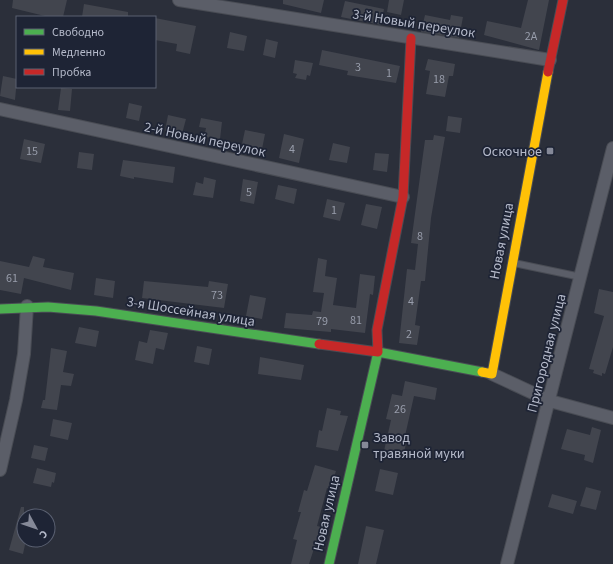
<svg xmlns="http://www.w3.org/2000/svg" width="613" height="564" font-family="'Source Sans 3',sans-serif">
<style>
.building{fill:#42454e}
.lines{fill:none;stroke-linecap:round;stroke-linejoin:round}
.lane-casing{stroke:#494c54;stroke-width:8}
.street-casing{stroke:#494c54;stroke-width:14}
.fast-casing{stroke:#494c54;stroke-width:11}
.slow-casing{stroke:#494c54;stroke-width:11}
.jam-casing{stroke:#494c54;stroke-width:11}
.lane{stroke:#5b5e68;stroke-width:6}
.street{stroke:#5b5e68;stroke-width:12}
.fast{stroke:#4caf50;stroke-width:9}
.slow{stroke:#ffc107;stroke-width:9}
.jam{stroke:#c62828;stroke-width:9}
.poi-dot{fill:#858998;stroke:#1e2435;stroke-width:1.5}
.labels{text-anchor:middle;stroke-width:3.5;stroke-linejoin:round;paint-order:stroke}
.number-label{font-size:12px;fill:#989dab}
.street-label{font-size:14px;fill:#b5baca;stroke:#1e2435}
.poi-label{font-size:14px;fill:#b5baca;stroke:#1e2435;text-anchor:end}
</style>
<rect width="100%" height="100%" fill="#2b2f3a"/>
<!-- building -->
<path class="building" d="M13 0H67L63 17H49L12 8Z
M283 0H324L321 13 283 4Z
M389 0H404L401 15 387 12Z
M528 0H549L539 50 484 35 487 21 521 28Z
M345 1 384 9 381 25 341 17Z
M84 4 128 12V17H82Z
M425 15 450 20 451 15 463 17 459 38 421 32Z
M155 18 196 26 190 54 176 51 177 44 155 40Z
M230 32 247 36 244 51 227 48Z
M266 39 278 42 275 58 263 55Z
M322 50 400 66 396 83 347 75 348 71 319 65Z
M428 59 455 64 453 76H449L445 97 426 94 430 71 425 70Z
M295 60 313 63 310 76 307 75 306 80 295 78 297 74 293 73Z
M3 76 17 79 15 100 0 96Z
M61 88 72 89 70 111 58 110Z
M129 103 142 106 139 121 126 118Z
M168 115 186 119 182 134 165 131Z
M448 116 462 118 460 133 446 131Z
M201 118 222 122 220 139 204 137 206 128 199 127Z
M245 130 265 134 262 149 242 144Z
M284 134 304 139 299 163 279 158Z
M434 135 445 137 431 218 425 281H421L415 325 420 326 417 345 399 343 407 269 415 270 418 244 411 243 425 140H433Z
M24 139 45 144 41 163 20 159Z
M333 143 350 147 347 163 329 160Z
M79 152 94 154 92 170 77 168Z
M375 153 389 154 387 172 373 170Z
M123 160 175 167 173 183 134 177V179L120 176Z
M204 177 216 180 213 198 193 195 196 182 203 184Z
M243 179 258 182 254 204 240 201Z
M278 185 297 189 294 204 275 199Z
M327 199 345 203 340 221 323 217Z
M366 204 382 207 377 229 361 225Z
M33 256 45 259 43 267 74 273 71 290 24 278 21 294 0 290V261L29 267Z
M318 258 327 260 325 276 337 278 333 305 356 308 360 274 375 276 373 295 370 294 365 333 331 329V332L284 328 286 313 312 315 313 311 321 312 324 293 313 292Z
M96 278 115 281 113 298 94 295Z
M144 281 208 287 209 281 228 284 224 308 142 298Z
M599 289 613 292V347L605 374 602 373V376L593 373 594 370 589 369 604 316 594 313Z
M250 295 266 298 262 319 246 316Z
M79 327 99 331 96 347 75 343Z
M150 330 168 333 164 350 156 348 153 364 135 360 139 341 147 343Z
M197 346 212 349 209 365 194 362Z
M51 348 67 351 63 372 74 374 71 386 61 385 57 410 41 408 43 400H45Z
M260 357 304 365 301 380 258 374Z
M405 381 437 388 435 400 414 396 405 436H408L403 456 384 451 391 420 386 419 392 394 402 396Z
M327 408 341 411 340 415 348 416 338 451 316 447 319 430 322 431Z
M53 419 72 423 68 440 50 436Z
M592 427 601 430 593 463 584 460 585 455 561 449 567 429 590 435Z
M34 445 48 448 45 461 31 458Z
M315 465 336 471 330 489 327 488 317 526 321 527 309 564H291L297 540 293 539 301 512H298L304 490 307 491Z
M37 468 56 473 54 483 52 482 51 487 33 483Z
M380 469 398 473 393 495 375 491Z
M586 487 601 491 596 510 580 506Z
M552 494 577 501 573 514 548 507Z
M21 507H24V540H26L23 554 9 550Z
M366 526 384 530 376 564H358Z"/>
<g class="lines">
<!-- lane casing -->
<g class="lane-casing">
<path id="lane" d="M514 263 581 277"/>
</g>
<!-- street casing -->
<g class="street-casing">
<path id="street" d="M179 0 550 60
M0 109 403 197
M492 374 550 401 613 418
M0 470 16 400 24 354 27 306
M507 564 613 148"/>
</g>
<!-- fast casing -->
<g class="fast-casing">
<path id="fast" d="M0 309 48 307 96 311 319 344
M329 564 378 352 482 372"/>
</g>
<!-- slow casing -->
<g class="slow-casing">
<path id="slow" d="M482 372 492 374 548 72"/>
</g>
<!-- jam casing -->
<g class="jam-casing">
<path id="jam" d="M548 72 563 0
M319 344 378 352 377 330 403 197 411 38"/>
</g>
<!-- lane -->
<use href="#lane" class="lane"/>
<!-- street -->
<use href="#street" class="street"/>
<!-- fast -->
<use href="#fast" class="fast"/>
<!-- slow -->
<use href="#slow" class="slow"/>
<!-- jam -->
<use href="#jam" class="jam"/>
</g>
<!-- markers -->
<g class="poi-dot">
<rect x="546" y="147" width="8" height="8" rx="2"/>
<rect x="361" y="441" width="8" height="8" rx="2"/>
</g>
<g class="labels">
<!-- number labels -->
<g class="number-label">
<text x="531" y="40">2А</text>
<text x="358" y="71">3</text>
<text x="389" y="77">1</text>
<text x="439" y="83">18</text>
<text x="292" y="153">4</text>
<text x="32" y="155">15</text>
<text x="249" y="196">5</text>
<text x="334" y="214">1</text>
<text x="420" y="240">8</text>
<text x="12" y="282">61</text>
<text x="217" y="299">73</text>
<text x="411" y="305">4</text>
<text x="356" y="324">81</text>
<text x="322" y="325">79</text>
<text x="409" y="338">2</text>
<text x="400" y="413">26</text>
</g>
<!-- street labels -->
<g class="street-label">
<text transform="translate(414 23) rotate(9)" y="5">3-й Новый переулок</text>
<text transform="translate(205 139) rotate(12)" y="5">2-й Новый переулок</text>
<text transform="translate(501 241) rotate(-79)" y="5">Новая улица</text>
<text transform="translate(191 311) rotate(9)" y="5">3-я Шоссейная улица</text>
<text transform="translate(546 353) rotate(-76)" y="5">Пригородная улица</text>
<text transform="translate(326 513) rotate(-77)" y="5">Новая улица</text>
</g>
<!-- poi labels -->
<g class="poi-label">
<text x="542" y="156">Оскочное</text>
<text x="373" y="442" text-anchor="start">Завод<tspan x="373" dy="16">травяной муки</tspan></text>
</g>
</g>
<!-- legend -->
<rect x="16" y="16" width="140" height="72" fill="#1e2435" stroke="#5a6071"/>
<rect x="24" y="29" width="20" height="6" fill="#4caf50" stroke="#5a6071"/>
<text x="52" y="36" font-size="12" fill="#b5baca">Свободно</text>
<rect x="24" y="49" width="20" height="6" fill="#ffc107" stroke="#5a6071"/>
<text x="52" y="56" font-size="12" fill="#b5baca">Медленно</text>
<rect x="24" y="69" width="20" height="6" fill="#c62828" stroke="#5a6071"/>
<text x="52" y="76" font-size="12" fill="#b5baca">Пробка</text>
<!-- north arrow -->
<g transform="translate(36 528) rotate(130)"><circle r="19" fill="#1e2435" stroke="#5a6071"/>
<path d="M0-3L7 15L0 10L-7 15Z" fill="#858998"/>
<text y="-6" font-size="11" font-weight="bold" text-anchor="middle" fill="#b5baca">С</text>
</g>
</svg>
